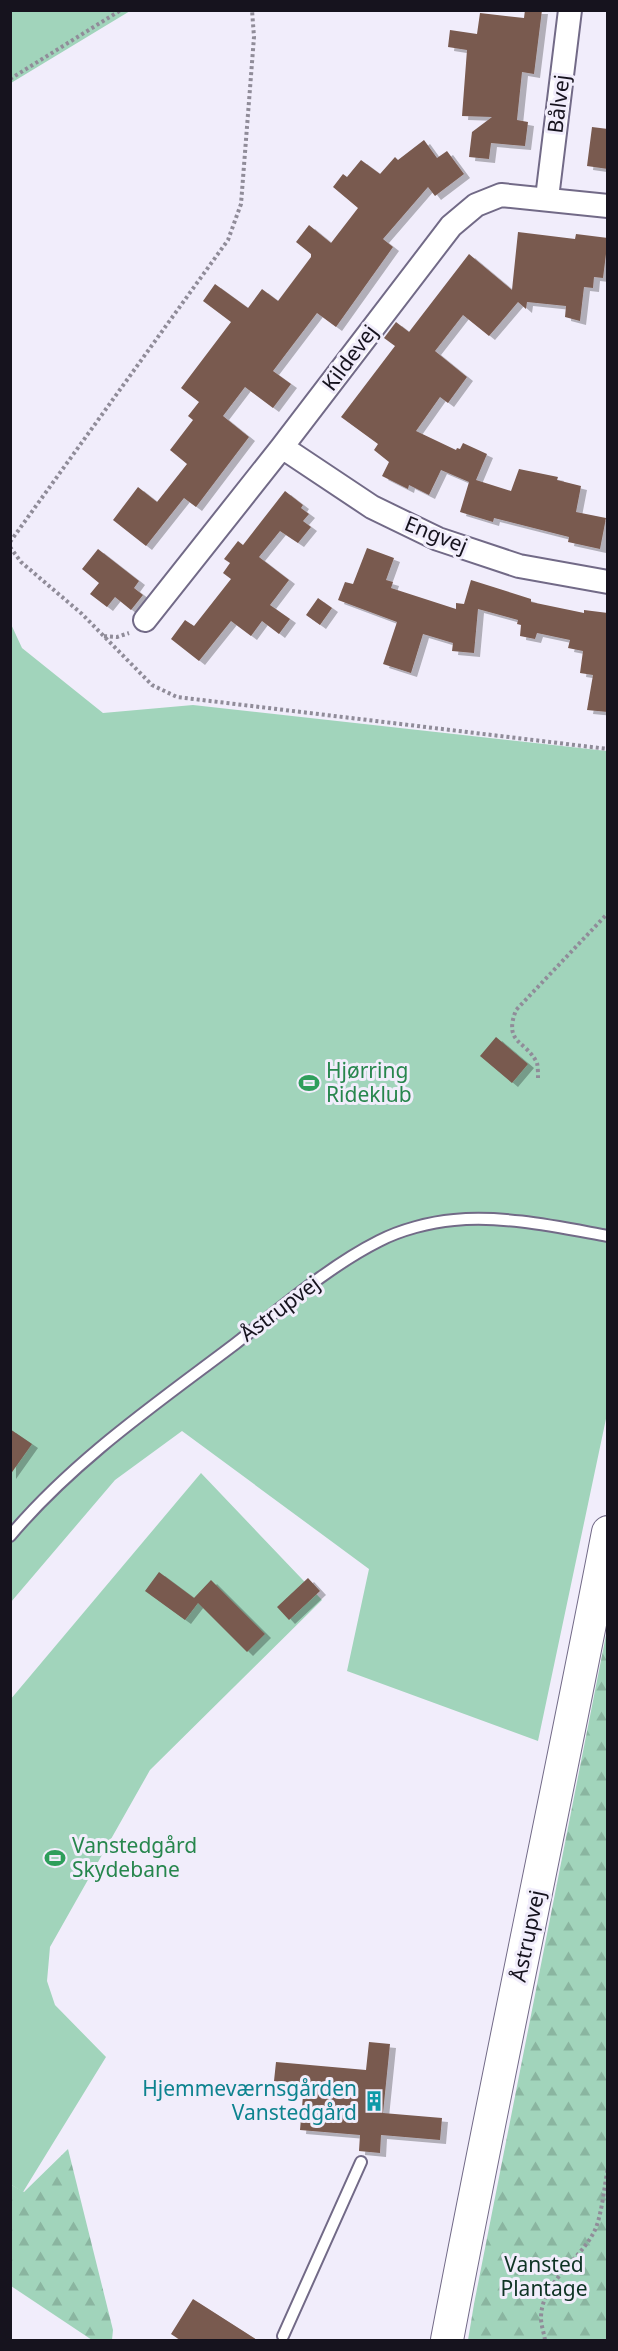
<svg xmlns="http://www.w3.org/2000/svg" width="618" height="2351" font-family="'Noto Sans',sans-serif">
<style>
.forest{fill:url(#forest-firs)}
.green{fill:#a1d4bb}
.building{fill:#795a4f;filter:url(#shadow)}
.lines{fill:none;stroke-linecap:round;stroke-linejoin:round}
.lane-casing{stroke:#726a87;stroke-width:14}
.street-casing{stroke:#726a87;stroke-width:26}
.secondary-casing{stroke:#726a87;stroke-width:34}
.path{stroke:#908c99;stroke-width:4;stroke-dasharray:3 3;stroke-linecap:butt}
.lane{stroke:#fff;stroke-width:10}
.street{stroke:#fff;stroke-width:22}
.secondary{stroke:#fff;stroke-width:32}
.labels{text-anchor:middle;stroke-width:6;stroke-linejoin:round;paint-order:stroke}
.street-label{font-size:21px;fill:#16131e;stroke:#f1edfb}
.leisure-label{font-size:21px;fill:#27864d;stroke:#f1edfb;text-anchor:start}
.culture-label{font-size:21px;fill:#0d838f;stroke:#f1edfb;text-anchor:end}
.park-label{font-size:21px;fill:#0e3324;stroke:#f1edfb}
</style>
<defs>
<pattern id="forest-firs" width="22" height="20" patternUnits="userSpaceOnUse" patternTransform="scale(1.5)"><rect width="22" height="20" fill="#a1d4bb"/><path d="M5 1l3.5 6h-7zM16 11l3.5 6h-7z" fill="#8ab5a0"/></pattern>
<filter id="shadow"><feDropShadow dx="6" dy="4" stdDeviation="0" flood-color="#0004"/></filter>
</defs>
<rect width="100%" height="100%" fill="#f1edfb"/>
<!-- forest -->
<path class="forest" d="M607 1630V2340H468L474 2304Z
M68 2149 113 2330 112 2340H92L11 2286 10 2184 24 2192Z"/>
<!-- green -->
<path class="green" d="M11 10H130V11L11 83Z
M10 622 22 648 103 713 193 705 607 751V1414L538 1741 347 1671 369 1569 182 1431 115 1480 11 1602Z
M201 1473 322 1600 150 1770 50 1947 47 1981 55 2005 106 2057 23 2192 10 2184V1700Z"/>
<!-- building -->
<path class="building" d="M525 10H542L534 74 522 72 517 120 528 122 525 146 491 143 489 159 469 157 472 132 492 117 462 116 467 50 448 47 450 30 477 34 480 13 524 18Z
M592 127 608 129V169L587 166Z
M424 140 437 158 447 151 464 174 435 196 428 187 383 239 393 247 336 327 317 313 273 371 291 384 273 408 245 387 223 416 249 437 196 507 184 498 146 546 113 520 138 487 157 502 187 464 170 450 193 420 188 416 199 402 181 388 231 322 203 301 215 284 248 308 262 289 278 301 311 257V254L296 242 309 225 331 243 358 208 333 187 343 174 347 177 361 160 380 174 395 157 398 160Z
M518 232 575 239 576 234 608 238 603 278 594 277 593 288 584 287 580 321 565 317 566 306 527 302 526 309 518 302 489 336 463 315 435 351 467 377 448 403 440 397 416 431 456 450 457 448 460 449 463 443 487 454 476 480 511 491 519 469 558 477 557 480 581 486 576 512 606 518 600 549 568 542 569 537 494 518 493 522 460 512 469 482 441 470 429 495 409 485 408 489 382 476 389 462 374 450 378 444 341 417 395 346 384 338 396 322 409 332 469 254 512 290Z
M285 491 303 505 301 508 309 514 303 521 311 527 298 543 280 531 259 557 289 580 270 605 290 619 279 634 262 621 251 636 231 621 199 661 171 639 185 620 194 626 231 579 223 573 230 563 224 559 238 541 243 545Z
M367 548 394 558 386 580 393 582 391 588 456 609V603L464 604 471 580 531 599V602L584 613V610L608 613V712L587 710 593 675 580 673 583 651 568 648 570 640 537 633 535 639 520 636 521 625 517 624 518 620 478 609 474 653 452 651 453 643 423 634 411 673 383 664 397 622 338 600 345 582 353 584Z
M98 549 139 581 134 588 143 595 131 610 115 597 107 607 90 594 99 583 82 569Z
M318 598 332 608 320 625 306 615Z
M496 1037 528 1064 512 1083 480 1056Z
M10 1429 32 1444 10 1475Z
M159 1572 194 1598 211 1580 265 1634 247 1652 198 1603 185 1620 145 1591Z
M308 1578 320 1591 289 1620 277 1607Z
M369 2042 390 2044 383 2113 442 2118 440 2140 381 2135 380 2153 359 2151 360 2135 300 2130 304 2084 274 2081 276 2062 366 2070Z
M193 2299 257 2340H180L171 2334Z"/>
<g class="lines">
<!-- lane casing -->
<g class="lane-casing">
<path id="lane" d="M10 1536C74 1460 157 1403 235 1344 280 1309 329 1266 379 1241 400 1230 430 1222 454 1220 504 1215 558 1227 608 1236
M283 2336 361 2162"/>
</g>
<!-- street casing -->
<g class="street-casing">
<path id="street" d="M547 198 570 10
M282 447 372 507 438 539 519 566 608 582
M145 620 282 447 451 226 476 205 501 195 608 206"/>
</g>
<!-- secondary casing -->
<g class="secondary-casing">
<path id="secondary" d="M447 2340C498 2070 556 1802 608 1532"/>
</g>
<!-- path -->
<path class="path" d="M10 79 121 10
M10 542 228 240 241 204 254 37 252 10
M10 547 21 562 82 614 152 685 177 697 608 749
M104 636 117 637 129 633
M538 1078C538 1074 538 1067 537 1063 526 1040 503 1044 516 1010L608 913
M608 2100V2112
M545 2340C544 2333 541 2325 541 2318 541 2283 579 2261 594 2232 602 2216 604 2187 608 2168"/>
<!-- lane -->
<use href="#lane" class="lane"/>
<!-- street -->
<use href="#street" class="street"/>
<!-- secondary -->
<use href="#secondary" class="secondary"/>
</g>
<!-- icons -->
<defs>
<g id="stadium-bare" transform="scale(1.62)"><path d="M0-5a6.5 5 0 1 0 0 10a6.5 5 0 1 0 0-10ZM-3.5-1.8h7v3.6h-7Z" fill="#2e9e5b" stroke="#f1edfb" stroke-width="2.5" paint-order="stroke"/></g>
<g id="building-bare" transform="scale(1.62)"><path d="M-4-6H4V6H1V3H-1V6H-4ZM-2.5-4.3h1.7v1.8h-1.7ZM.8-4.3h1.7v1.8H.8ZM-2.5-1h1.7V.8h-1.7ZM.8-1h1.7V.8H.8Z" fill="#0f9aa8" stroke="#f1edfb" stroke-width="2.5" paint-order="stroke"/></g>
</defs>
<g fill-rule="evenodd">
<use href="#stadium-bare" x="309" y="1083"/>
<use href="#stadium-bare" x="55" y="1858"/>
<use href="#building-bare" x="374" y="2101"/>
</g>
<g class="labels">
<!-- street labels -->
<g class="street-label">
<text transform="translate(559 104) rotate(-83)" y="7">Bålvej</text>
<text transform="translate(350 358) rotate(-53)" y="7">Kildevej</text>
<text transform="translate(436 535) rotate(22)" y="7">Engvej</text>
<text transform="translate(280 1309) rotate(-37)" y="7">Åstrupvej</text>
<text transform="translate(528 1936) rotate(-78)" y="7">Åstrupvej</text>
</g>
<!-- leisure labels -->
<g class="leisure-label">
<text x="326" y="1078">Hjørring<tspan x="326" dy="24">Rideklub</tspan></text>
<text x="72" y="1853">Vanstedgård<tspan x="72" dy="24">Skydebane</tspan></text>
</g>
<!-- culture labels -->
<g class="culture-label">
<text x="357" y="2096">Hjemmeværnsgården<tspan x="357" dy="24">Vanstedgård</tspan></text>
</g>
<!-- park labels -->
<g class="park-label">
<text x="544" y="2272">Vansted<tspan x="544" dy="24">Plantage</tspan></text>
</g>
</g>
<!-- border -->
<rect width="618" height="2351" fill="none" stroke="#16131e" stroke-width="24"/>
</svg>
